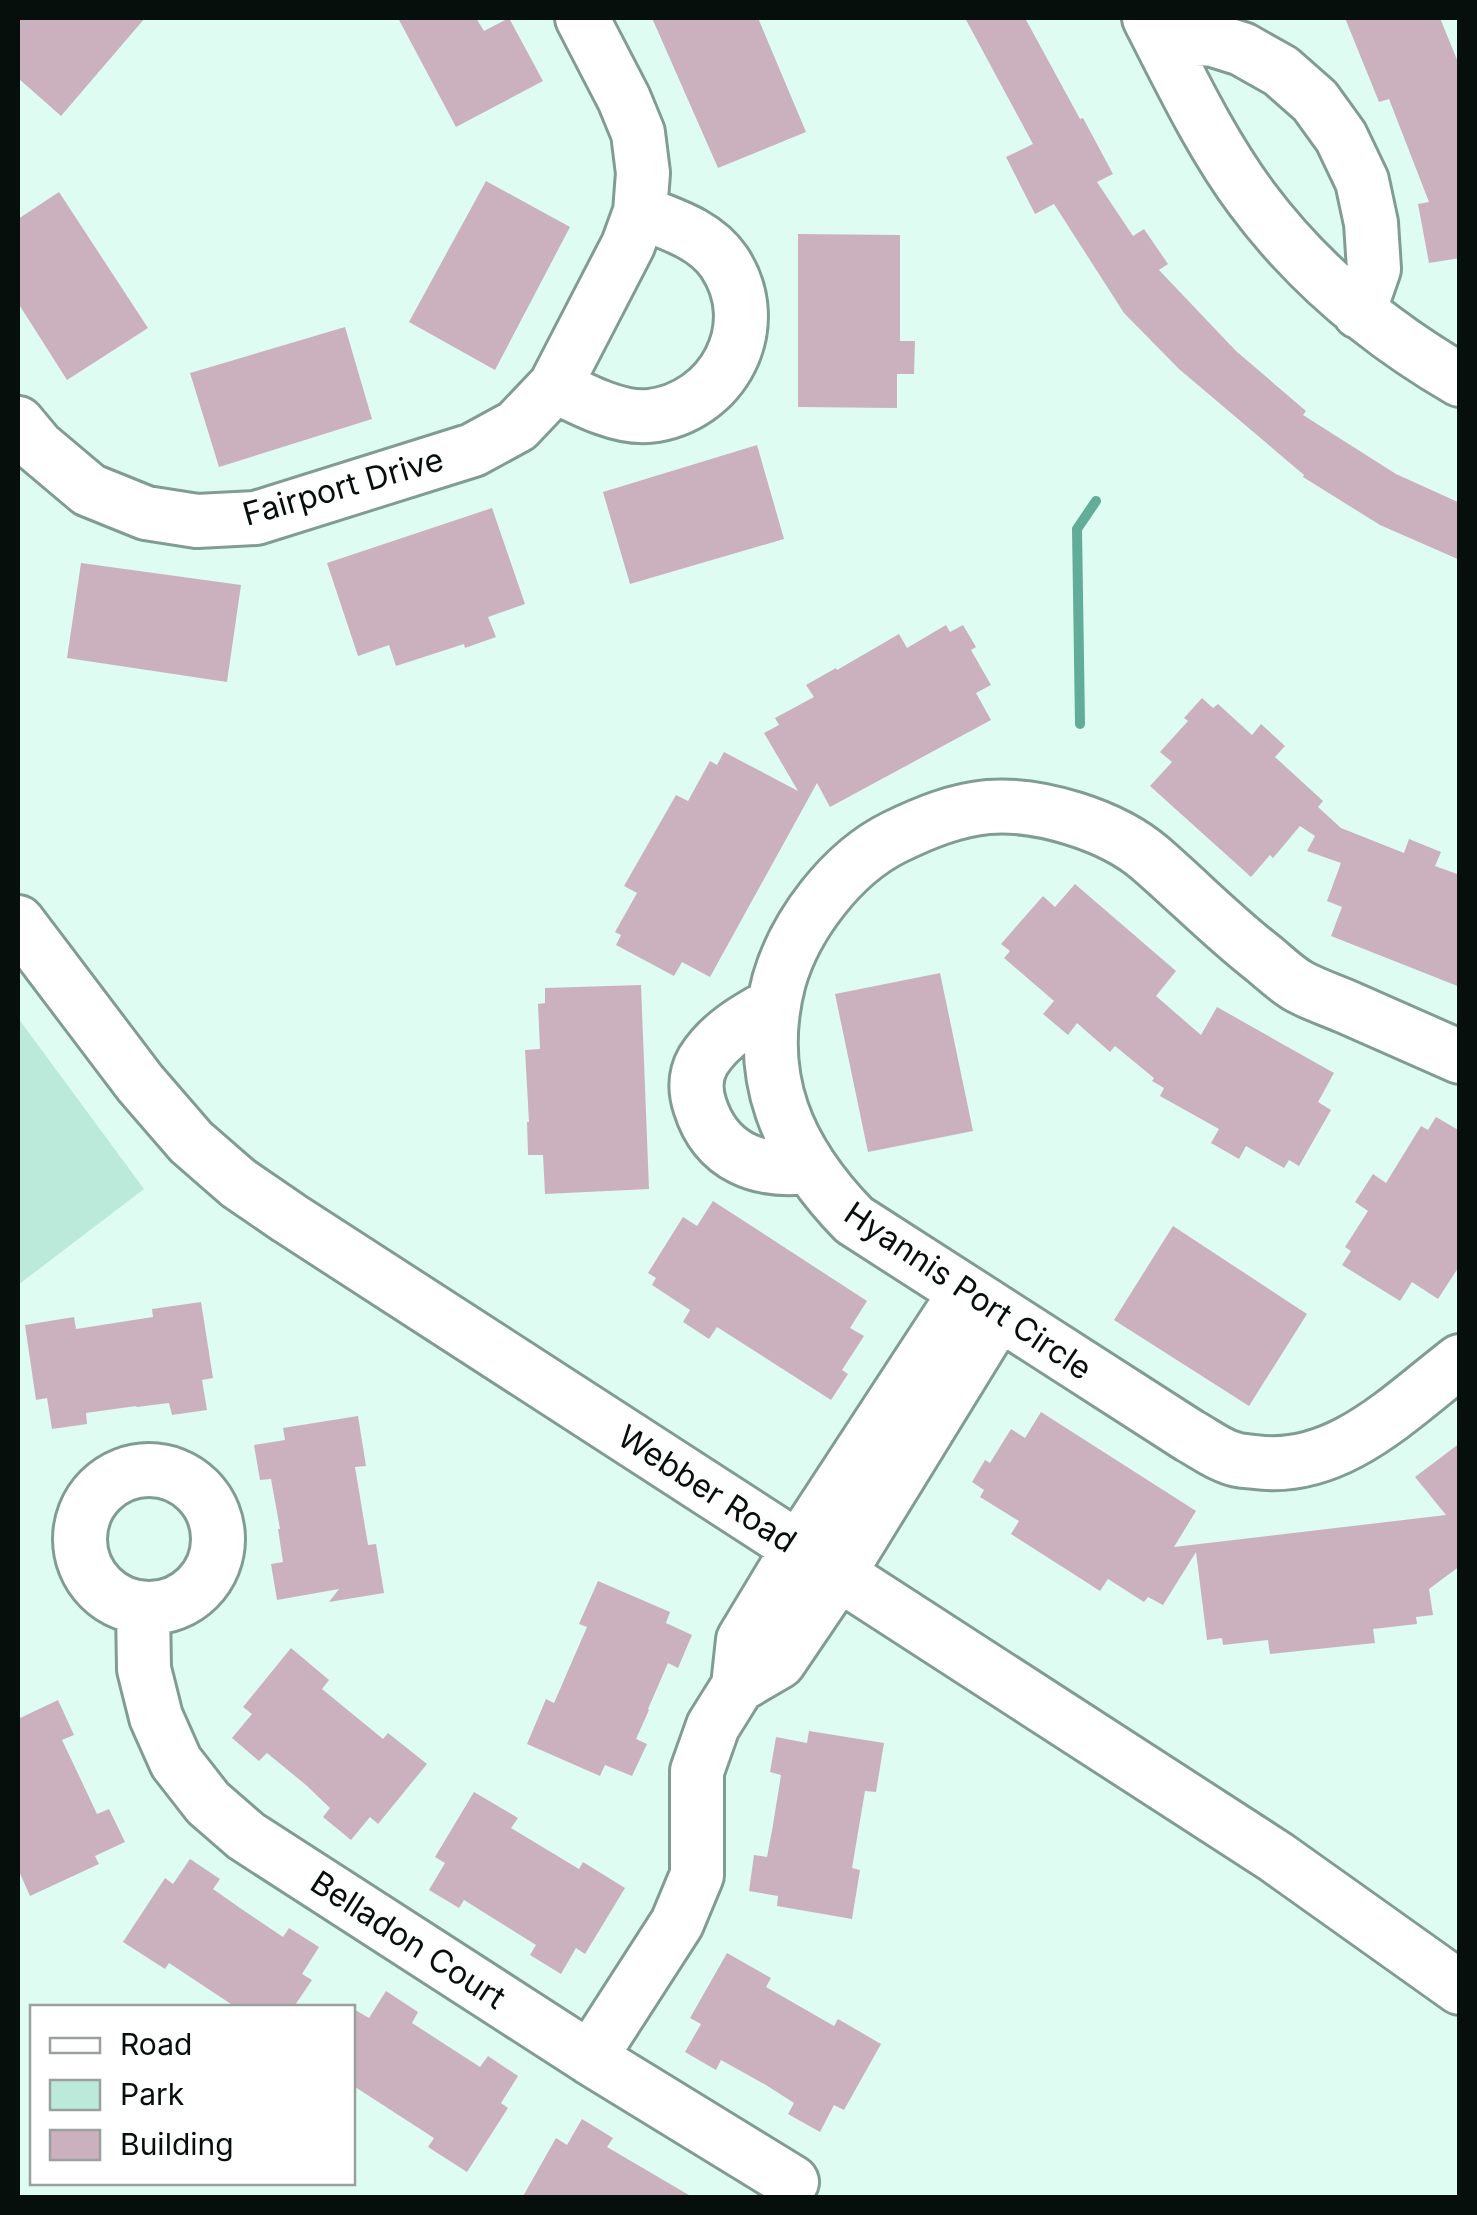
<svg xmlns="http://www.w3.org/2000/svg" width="1477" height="2215" font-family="Inter,sans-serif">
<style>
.green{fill:#bbeada}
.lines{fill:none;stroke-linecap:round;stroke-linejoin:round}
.stream{stroke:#62ad97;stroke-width:10}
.building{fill:#cbb1bd}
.minor-casing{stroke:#819c93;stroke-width:58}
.minor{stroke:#fff;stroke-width:52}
.labels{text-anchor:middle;stroke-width:9;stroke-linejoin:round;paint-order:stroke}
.street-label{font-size:32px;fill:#060f0c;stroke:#fff}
</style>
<rect width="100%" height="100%" fill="#dffcf2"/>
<!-- green -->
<path class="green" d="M18 1018 144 1189 18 1285Z"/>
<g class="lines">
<!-- stream -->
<path class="stream" d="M1080 724 1077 529 1096 501"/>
</g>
<!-- building -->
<path class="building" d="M18 18H145L61 116 18 78Z
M398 18H476L484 31 509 18 543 81 456 127Z
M652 18H758L806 132 718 168Z
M965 18H1025L1080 119 1083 118 1113 174 1097 182 1133 236 1144 229 1168 264 1159 270 1236 351 1306 411 1303 415 1396 474 1460 503V560L1380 525 1303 477 1304 475 1179 369 1124 313 1054 204 1035 214 1006 157 1033 144Z
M1345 18H1440L1460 67V258L1429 263 1418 204 1429 202 1389 99 1379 102Z
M486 181 570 227 495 370 409 322Z
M59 192 148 328 67 380 18 303V219Z
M798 234 900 235V341H915L914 374H897V408L798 407Z
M345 327 372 419 219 467 190 373Z
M757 445 784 539 630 584 603 492Z
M492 508 525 604 488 617 496 637 465 648 464 644 396 666 389 645 358 656 327 563Z
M81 563 241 585 227 682 67 658Z
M946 625 950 632 963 625 976 647 971 650 991 685 976 693 991 720 830 807 817 783 710 977 682 962 674 976 616 945 621 935 615 932 637 893 624 886 676 795 688 801 710 761 717 765 724 752 798 791 764 733 779 725 775 718 814 697 806 685 836 668 837 670 899 634 907 648Z
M1202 698 1213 708 1218 704 1252 735 1261 724 1285 746 1275 757 1323 801 1318 807 1341 828 1404 853 1409 839 1441 852 1435 866 1460 875V987L1331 936 1342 907 1327 901 1341 863 1307 851 1315 836 1300 826 1273 858 1270 855 1251 877 1150 786 1172 762 1160 752 1188 721 1184 718Z
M1075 884 1176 971 1156 996 1201 1035 1217 1007 1334 1073 1318 1102 1331 1110 1299 1166 1289 1160 1284 1168 1246 1146 1239 1159 1211 1143 1219 1129 1160 1096 1164 1088 1152 1081 1154 1078 1115 1046 1110 1052 1077 1023 1068 1035 1043 1014 1054 1001 1004 958 1010 951 1001 944 1043 896 1055 907Z
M940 973 973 1131 868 1152 835 994Z
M641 985 649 1189 545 1194 543 1155H528L527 1122H529L525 1050 540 1049 538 1004 545 1003V988Z
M1436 1117 1460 1131V1265L1438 1299 1412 1282 1400 1301 1342 1265 1351 1251 1345 1247 1368 1211 1355 1202 1373 1174 1386 1183 1421 1126 1428 1130Z
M713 1201 867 1301 850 1328 864 1336 842 1370 848 1374 831 1400 717 1327 709 1339 683 1322 690 1310 652 1285 656 1278 648 1273 683 1217 697 1226Z
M1173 1226 1307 1314 1249 1406 1114 1320Z
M201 1302 213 1378 202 1380 207 1410 172 1415 169 1403 137 1407 136 1406 86 1413 87 1424 52 1429 47 1398 36 1400 25 1325 74 1317 76 1329 153 1317 152 1309Z
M1041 1412 1196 1511 1174 1547 1446 1515 1415 1477 1460 1443V1566L1429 1589 1433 1615 1416 1617 1417 1624 1373 1629 1375 1643 1270 1654 1268 1640 1223 1645 1222 1638 1207 1640 1196 1552 1163 1605 1148 1597 1144 1602 1108 1579 1100 1591 1072 1573 1011 1534 1019 1521 980 1497 984 1490 972 1482 985 1460 990 1463 1011 1429 1025 1438Z
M358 1416 366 1466 355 1467 368 1545 376 1544 384 1593 329 1602 339 1589 277 1600 271 1564 283 1562 278 1529H280L271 1479 260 1480 254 1445 285 1440 283 1428Z
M598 1581 670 1612 666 1623 692 1635 678 1668 668 1663 648 1709 649 1710 636 1739 647 1744 632 1776 605 1765 600 1776 527 1744 546 1699 554 1703 587 1627 579 1624Z
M291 1648 329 1680 322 1689 383 1739 388 1733 427 1764 378 1824 370 1817 351 1840 323 1817 330 1808 306 1785 267 1753 259 1761 232 1738 252 1714 243 1707Z
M58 1700 74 1735 62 1740 81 1780 97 1814 109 1809 125 1842 95 1856 99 1864 30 1896 18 1869V1719Z
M809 1731 884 1743 876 1792 865 1791 852 1868 860 1870 852 1919 777 1906 778 1896 749 1891 754 1855 767 1857 773 1825 781 1775 770 1772 776 1737 807 1743Z
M474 1792 518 1818 511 1828 579 1869 583 1862 625 1888 585 1954 576 1948 561 1974 530 1955 536 1945 464 1900 459 1908 429 1890 445 1863 435 1857Z
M190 1859 220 1879 213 1889 240 1908 283 1937 289 1928 319 1947 302 1974 312 1980 293 2008H237L169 1963 165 1969 123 1942 165 1878 173 1884Z
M727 1953 771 1978 766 1987 834 2026 838 2019 881 2044 844 2110 834 2105 820 2132 788 2114 794 2103 766 2085 721 2060 716 2070 685 2052 701 2024 690 2018Z
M386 1991 418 2012 412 2023 480 2067 488 2056 518 2076 501 2103 508 2108 467 2172 428 2147 434 2138 352 2085V2008L369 2018Z
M582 2119 613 2138 607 2147 694 2198H522L556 2138 567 2145Z"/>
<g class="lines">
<!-- minor casing -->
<g class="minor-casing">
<path id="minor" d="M1149 18C1180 78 1211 144 1252 199 1308 274 1379 333 1460 380
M1162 42 1210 39 1242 49 1281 71 1315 101 1341 137 1362 181 1371 223 1374 269 1359 312
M555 386C581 399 619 419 649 416 723 408 767 326 724 262 705 234 670 224 640 212
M18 423 38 447 89 490 146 513 197 521 256 518 473 450 517 426 555 386 628 245 640 212 643 173 638 133 624 99 582 18
M18 922 140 1083 191 1142 238 1183 289 1218 1276 1857 1460 1988
M774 1004C747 1019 720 1034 703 1061 695 1075 695 1091 700 1106 716 1157 758 1173 809 1167
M1460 1057C1423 1041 1386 1024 1349 1008 1333 1001 1315 995 1300 987 1287 980 1276 969 1264 959 1224 928 1189 892 1151 859 1112 825 1039 803 988 807 955 810 924 823 895 837 842 863 795 925 779 981 754 1077 787 1151 854 1220L1190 1436C1203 1443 1217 1454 1231 1458 1238 1461 1247 1461 1255 1462 1337 1473 1399 1408 1460 1361
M80 1539a69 69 0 1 1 138 0a69 69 0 1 1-138 0Z
M143 1609 144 1669 156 1717 176 1762 208 1803 246 1836 590 2058 792 2182
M738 1686 779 1662 838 1575 998 1315
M590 2058 677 1923 697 1875V1771L713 1726 738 1686 743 1640 799 1547 965 1293"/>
</g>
<!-- minor -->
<use href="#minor" class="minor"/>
</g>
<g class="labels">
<!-- street labels -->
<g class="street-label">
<text transform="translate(343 487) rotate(-16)" y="11">Fairport Drive</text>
<text transform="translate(968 1291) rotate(34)" y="11">Hyannis Port Circle</text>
<text transform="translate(707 1489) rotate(33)" y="11">Webber Road</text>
<text transform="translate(408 1940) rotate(33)" y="11">Belladon Court</text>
</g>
</g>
<!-- border -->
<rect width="1477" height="2215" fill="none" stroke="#060f0c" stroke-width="40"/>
<!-- legend -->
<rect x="30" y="2005" width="325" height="180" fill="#ffffff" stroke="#9b9f9e" stroke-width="2.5"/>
<rect x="50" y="2038" width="50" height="15" fill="#ffffff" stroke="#9b9f9e" stroke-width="2.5"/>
<text x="120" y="2055" font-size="30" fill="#060f0c">Road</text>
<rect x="50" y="2080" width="50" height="30" fill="#bbeada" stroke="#9b9f9e" stroke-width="2.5"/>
<text x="120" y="2105" font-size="30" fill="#060f0c">Park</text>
<rect x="50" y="2130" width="50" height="30" fill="#cbb1bd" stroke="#9b9f9e" stroke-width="2.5"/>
<text x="120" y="2155" font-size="30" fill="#060f0c">Building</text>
</svg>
